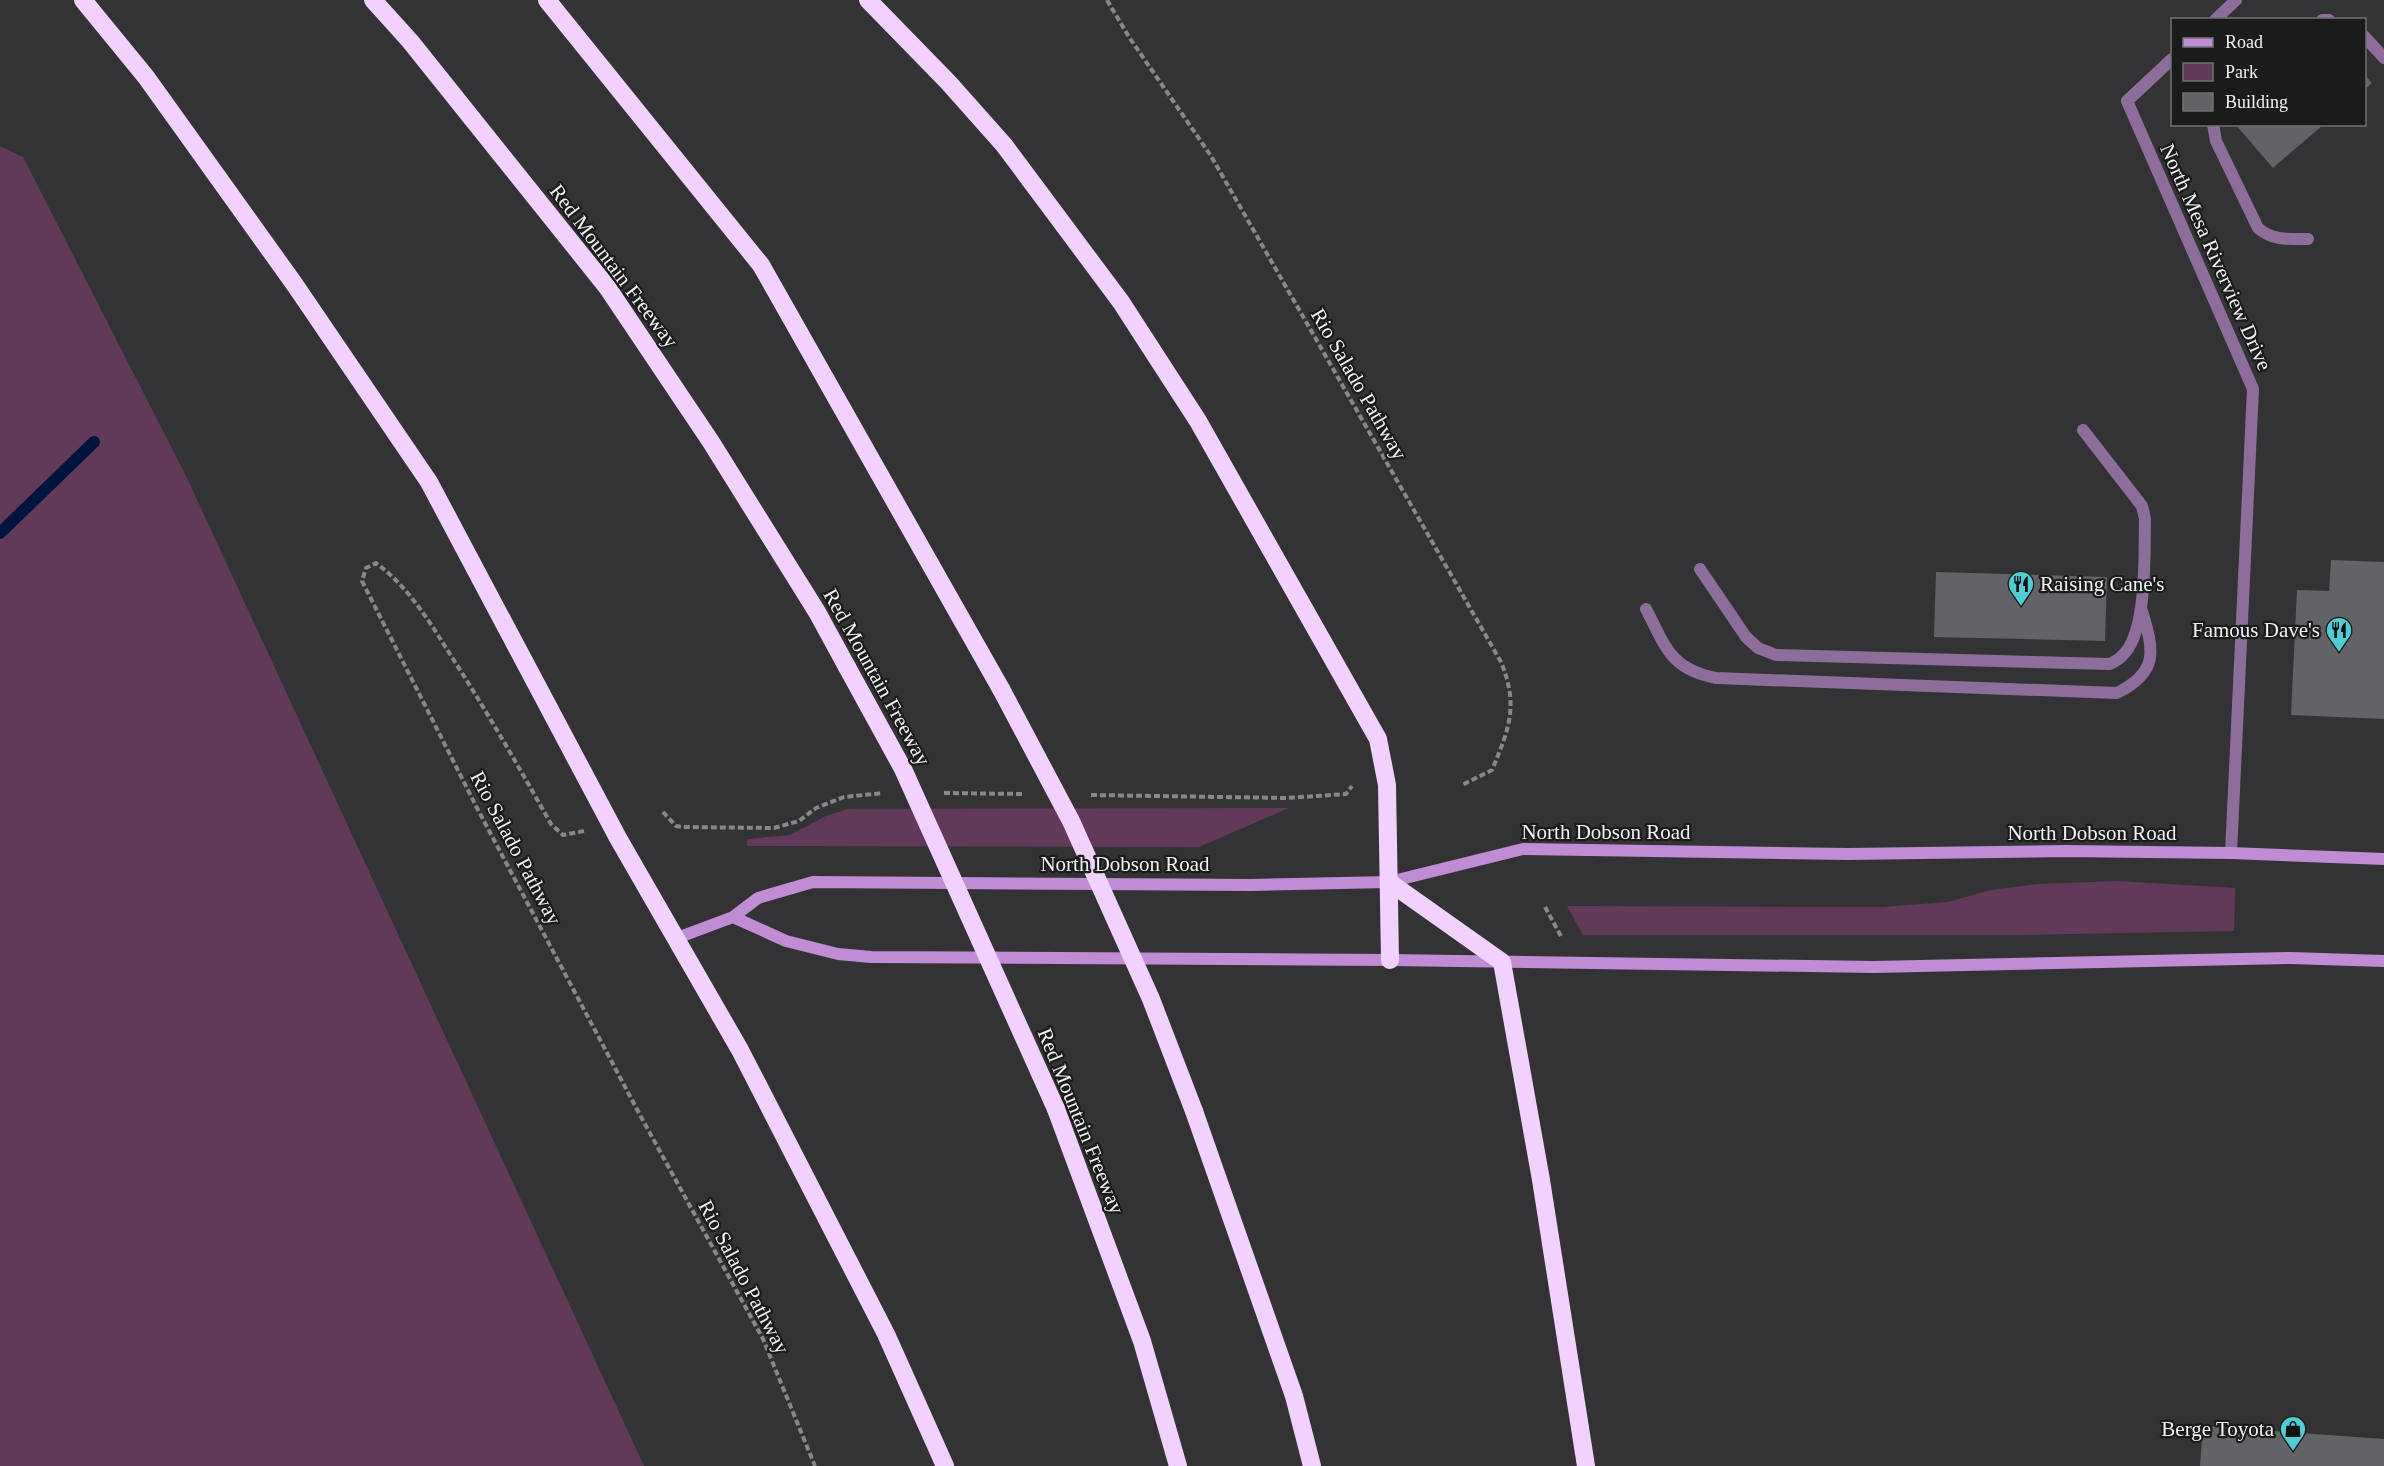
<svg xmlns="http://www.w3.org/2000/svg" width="2384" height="1466" font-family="'Times New Roman',serif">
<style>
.green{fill:#623a59}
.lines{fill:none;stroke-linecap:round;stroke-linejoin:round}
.stream{stroke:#00153e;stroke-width:12}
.building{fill:#626367}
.path{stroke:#88888b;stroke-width:4;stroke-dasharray:6 3;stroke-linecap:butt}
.lane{stroke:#8d6d9a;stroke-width:12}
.street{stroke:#8d6d9a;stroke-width:12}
.secondary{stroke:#c08cd4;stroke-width:12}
.highway{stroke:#f1d1fd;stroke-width:18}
.highway-bridge{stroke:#f1d1fd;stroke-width:18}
.labels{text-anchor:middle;stroke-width:4.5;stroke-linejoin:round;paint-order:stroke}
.street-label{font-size:21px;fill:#f2f1f4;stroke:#1b1b1c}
.poi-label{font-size:21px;fill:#f2f1f4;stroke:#1b1b1c;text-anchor:end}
</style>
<rect width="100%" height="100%" fill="#333336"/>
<!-- green -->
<path class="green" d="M0 146 23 157 187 478 644 1466H0Z
M1289 808 1199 847 747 846V839L790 835 826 816 848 809Z
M2118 881 2235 888 2234 931 2020 935H1583L1567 906 1882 907 1948 902 1991 890 2037 884Z"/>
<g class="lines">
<!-- stream -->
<path class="stream" d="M0 533 94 442"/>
</g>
<!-- building -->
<path class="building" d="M2364 74 2372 83 2364 90Z
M2235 124H2324L2273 168Z
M2331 560 2384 562V719L2291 715 2297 590 2329 591Z
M1936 572 2107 577 2105 641 1934 637Z
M2203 1426 2384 1439V1466H2200Z"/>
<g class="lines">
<!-- path -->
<path class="path" d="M1107 0 1129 37 1211 156 1501 662C1519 706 1509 729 1492 770L1462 785
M944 793 1024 794
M1091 795 1287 798 1346 794 1352 786
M663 812 676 826 682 827 774 828 799 821 816 808 844 797 883 793
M584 831 563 835 551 824C520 769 489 715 455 662 432 626 411 589 376 563L366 568 362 581 477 808 640 1115 763 1339 815 1466
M1545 907 1562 938"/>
<!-- lane -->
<path class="lane" d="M2322 20H2329
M2364 36 2384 58
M2213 124 2216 141 2258 228C2273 241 2289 239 2308 239
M1700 569 1746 637 1758 648 1776 655 2110 664C2114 662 2119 659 2122 656 2148 633 2144 552 2145 519L2142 506 2083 430
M1646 609C1666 647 1670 669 1716 678L2117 693C2159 672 2154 651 2142 611"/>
<!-- street -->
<path class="street" d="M2215 20 2236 0
M2172 59 2127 101 2253 389 2231 853"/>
<!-- secondary -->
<path class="secondary" d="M733 917 786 941 838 954 871 957 1390 960 1874 967 2291 958 2384 961
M677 938 733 917 758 898 813 882 1251 885 1389 882 1523 849 1847 854 2066 851 2231 853 2384 859"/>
<!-- highway -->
<path class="highway" d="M83 0 146 77 295 285 429 482 618 838 740 1050 886 1334 945 1466
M373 0 410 41 607 287 711 442 817 612 847 667
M547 0 761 265 1001 689
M868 0 948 82 1004 145 1121 302 1198 421 1378 739 1387 785 1390 960
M1389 882 1502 962 1541 1180 1586 1466
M1056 1109 1142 1341 1178 1466
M1194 1111 1294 1396 1312 1466"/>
<!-- highway-bridge -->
<path class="highway-bridge" d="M847 667 903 769 1056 1109
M1001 689 1071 821 1151 999 1194 1111"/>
</g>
<!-- icons -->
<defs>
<g id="restaurant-pin" transform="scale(1.35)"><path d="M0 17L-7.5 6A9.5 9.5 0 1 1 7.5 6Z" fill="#51ccd2" stroke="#1b1b1c"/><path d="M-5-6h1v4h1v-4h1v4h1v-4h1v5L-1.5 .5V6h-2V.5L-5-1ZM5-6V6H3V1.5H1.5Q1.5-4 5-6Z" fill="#111"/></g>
<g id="shop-pin" transform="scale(1.35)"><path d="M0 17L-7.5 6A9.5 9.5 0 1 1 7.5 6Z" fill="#51ccd2" stroke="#1b1b1c"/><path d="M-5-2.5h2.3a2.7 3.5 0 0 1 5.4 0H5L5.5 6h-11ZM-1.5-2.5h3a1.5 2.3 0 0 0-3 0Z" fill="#111"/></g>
</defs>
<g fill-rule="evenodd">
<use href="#restaurant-pin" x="2021" y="584"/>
<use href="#restaurant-pin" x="2339" y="630"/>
<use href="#shop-pin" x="2293" y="1429"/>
</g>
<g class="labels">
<!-- street labels -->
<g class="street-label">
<text transform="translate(2216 257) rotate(66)" y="7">North Mesa Riverview Drive</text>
<text transform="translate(614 266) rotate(53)" y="7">Red Mountain Freeway</text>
<text transform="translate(1359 384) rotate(60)" y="7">Rio Salado Pathway</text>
<text transform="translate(877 677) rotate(61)" y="7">Red Mountain Freeway</text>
<text x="1606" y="839">North Dobson Road</text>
<text x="2092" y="840">North Dobson Road</text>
<text transform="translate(516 848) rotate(62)" y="7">Rio Salado Pathway</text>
<text x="1125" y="871">North Dobson Road</text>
<text transform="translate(1081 1121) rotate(68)" y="7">Red Mountain Freeway</text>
<text transform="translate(744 1277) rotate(62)" y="7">Rio Salado Pathway</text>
</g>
<!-- poi labels -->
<g class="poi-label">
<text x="2040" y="591" text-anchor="start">Raising Cane's</text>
<text x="2320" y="637">Famous Dave's</text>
<text x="2274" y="1436">Berge Toyota</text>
</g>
</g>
<!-- legend -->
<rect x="2171" y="18" width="195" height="108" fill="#1b1b1c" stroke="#717172" stroke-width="1.5"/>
<rect x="2183" y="38" width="30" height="9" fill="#c08cd4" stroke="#717172" stroke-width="1.5"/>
<text x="2225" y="48" font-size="18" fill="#f2f1f4">Road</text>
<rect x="2183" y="63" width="30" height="18" fill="#623a59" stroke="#717172" stroke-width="1.5"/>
<text x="2225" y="78" font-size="18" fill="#f2f1f4">Park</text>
<rect x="2183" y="93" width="30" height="18" fill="#626367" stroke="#717172" stroke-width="1.5"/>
<text x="2225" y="108" font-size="18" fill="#f2f1f4">Building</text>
</svg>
